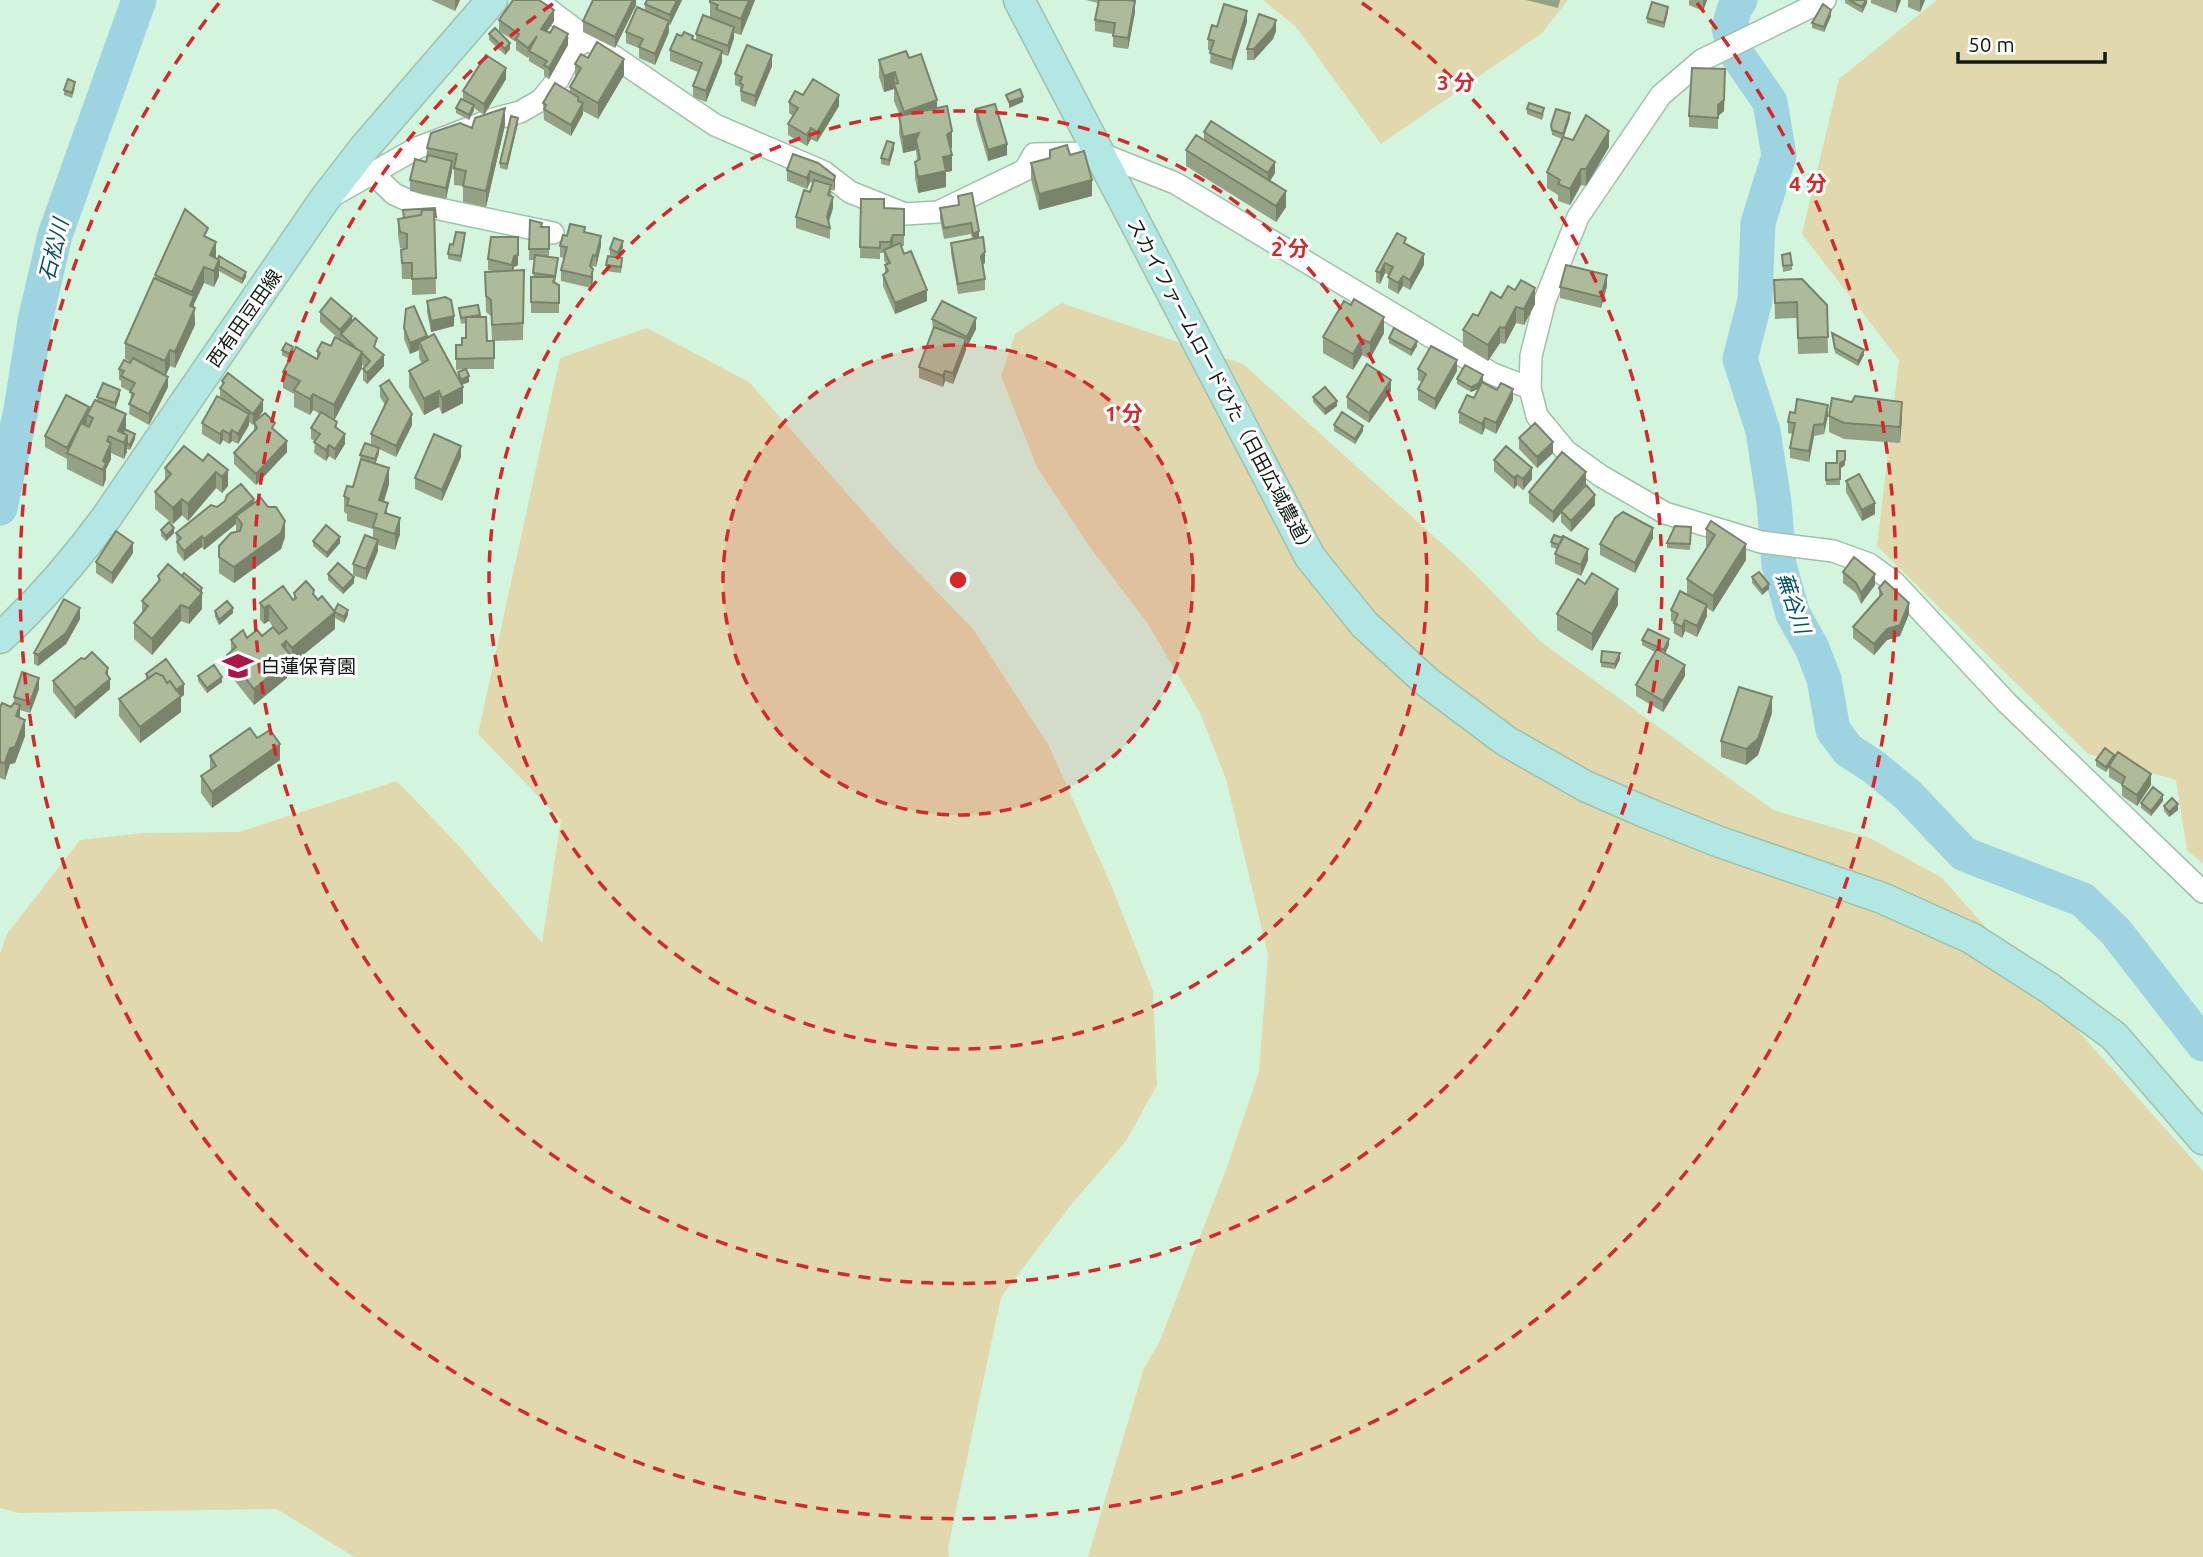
<svg xmlns="http://www.w3.org/2000/svg" width="2203" height="1557" font-family="Ubuntu,'Noto Sans JP',sans-serif">
<style>
.green{fill:#e1d8ad}
.lines{fill:none;stroke-linecap:round;stroke-linejoin:round}
.river{stroke:#9ed4e1;stroke-width:35}
.street-casing{stroke:#9fc0aa;stroke-width:24}
.secondary-casing{stroke:#9fc0aa;stroke-width:33}
.street{stroke:#fff;stroke-width:21}
.secondary{stroke:#b3e7e3;stroke-width:30}
.wall{fill:#95a185}
.shaded-wall{fill:#79836c}
.building{fill:#adbb9b;stroke:#79836c;stroke-width:2}
.ring{fill:none;stroke:#d62828;stroke-width:3.5;stroke-dasharray:12 9}
.labels{text-anchor:middle;stroke-width:6;stroke-linejoin:round;paint-order:stroke}
.street-label{font-size:19px;fill:#0f1b13;stroke:#fff}
.poi-label{font-size:19px;fill:#0f1b13;stroke:#fff;text-anchor:start}
.water-label{font-size:21px;font-style:italic;fill:#035361;stroke:#fff}
.centre{fill:#d62828;stroke:#fff;stroke-width:3.5}
.ring-label{font-size:21px;text-anchor:middle;font-weight:bold;fill:#d62828;stroke:#fff;stroke-width:6;stroke-linejoin:round;paint-order:stroke}
</style>
<rect width="100%" height="100%" fill="#d3f5de"/>
<!-- green -->
<path class="green" d="M1263 0H1568L1542 33 1381 144 1296 27Z
M1937 0H2203V864L2187 850 2176 780 2088 754 1877 546 1899 360 1802 234 1839 79Z
M1061 303 1243 364 1469 568 1540 641 1773 810 1870 838 1942 878 2203 1171V1557H1088L1144 1368 1159 1343 1227 1167 1259 1072 1268 955 1226 779 1200 713 1148 624 1089 546 1037 467 1001 376 1015 334Z
M647 328 749 382 895 548 973 629 1048 744 1111 885 1153 991 1157 1085 1126 1141 1070 1206 1001 1297 948 1548 949 1557H354L277 1509 19 1513 0 1508V954L7 934 80 840 142 833 239 832 397 781 459 846 542 943 561 820 478 734 560 358Z"/>
<g class="lines">
<!-- river -->
<path class="river" d="M1740 0 1734 10 1729 28 1736 53 1770 102 1779 156 1758 223 1755 300 1740 359 1763 431 1774 502 1779 565 1793 614 1812 648 1824 679 1833 730 1848 750 1874 767 1908 795 1964 854 2083 900 2116 932 2203 1044
M0 508 21 410 35 321 55 235 139 0"/>
<!-- street casing -->
<g class="street-casing">
<path id="street" d="M536 0 588 39 715 125 824 172 850 192 905 214 938 212 1025 170 1034 154 1099 153 1175 183 1493 374 1530 388
M1825 0 1702 60 1661 95 1578 217 1545 300 1531 356 1530 388 1537 416 1566 451 1601 476 1665 513 1761 542 1833 551 1869 564 1894 582 2007 703 2203 892
M372 173 394 194 416 204 553 233
M332 196 417 148 490 120 520 112 541 100 559 78 575 47 588 39"/>
</g>
<!-- secondary casing -->
<g class="secondary-casing">
<path id="secondary" d="M1019 0 1310 557 1364 624 1427 682 1506 741 1585 786 1647 813 1717 841 1882 898 1971 938 2049 988 2114 1036 2203 1139
M0 638C41 600 73 563 106 518L324 200 365 147 492 0"/>
</g>
<!-- street -->
<use href="#street" class="street"/>
<!-- secondary -->
<use href="#secondary" class="secondary"/>
</g>
<!-- wall -->
<path class="wall" d="M431 0H460L455 11Z
M636 0V5L615 48 583 32V21Z
M647 0H682L670 25H669V32L655 65 639 58V48L626 43V32L645 11V4Z
M710 0H755L741 35 734 33V38L728 56 722 54V62L706 102 693 97V86L698 72 670 61V50L693 39 696 40V34L710 18Z
M1086 0H1126L1135 12 1128 49 1113 47V34L1095 31V20L1098 3Z
M1526 0H1560L1558 8Z
M1689 0H1707L1703 11 1689 5Z
M1845 0H1867V3L1862 13 1845 3Z
M1871 0H1901L1896 13 1871 3Z
M1908 0H1925L1920 12 1908 7Z
M1668 12 1664 28 1647 23V18Z
M1831 16 1824 32 1812 28V23Z
M499 20 554 21 547 32 568 45 549 79 544 76V70L529 61V57L528 58 516 50V42L499 31Z
M1247 22 1232 70 1210 63 1211 51 1208 50V39L1217 27Z
M1276 31 1273 39 1254 60H1247V49Z
M489 34 510 49 505 55 489 40Z
M588 58 624 75 598 119 583 111V114L571 136 544 120 543 103 570 92V87L575 79V64Z
M909 58 937 109 952 148 950 149 952 171 946 172V187L918 193 915 178V162L917 161 916 150 903 153 899 133 900 116 894 101V89L884 92 879 77V60Z
M772 66 755 107 741 101 740 87 735 85V74Z
M506 79 484 115 474 108V110L469 120 456 113V108L463 100V91Z
M1725 80 1724 111 1718 116V129L1689 127V116Z
M75 88 72 98 64 95V90Z
M803 95 839 106 817 142 811 139 807 146 788 135V124L793 116 789 113V102Z
M976 109 1007 155 988 161 976 120Z
M1527 109 1544 114 1542 120 1527 114Z
M1570 118 1564 137 1573 140 1609 147 1586 186 1581 185 1570 205 1558 201V195L1547 188V172L1562 139 1552 135 1551 125Z
M518 123 507 170 500 168V163Z
M505 125 486 207 463 202V186L454 185V170L452 169 446 199 410 191V180L426 162 427 148 472 128Z
M1204 132 1275 173 1270 181 1286 207 1276 222 1186 166V150L1204 140Z
M894 149 889 166 881 164V158Z
M793 154 835 176V187L834 191 831 190 833 208 829 222 830 228V239L796 228V217L810 192 813 183 810 182 807 189 787 181V170Z
M1070 155 1092 196 1039 210 1031 179V163Z
M958 196 979 238 985 263 982 265 985 279V290L958 294 951 253V243L972 239 971 234 944 239 940 219V208L958 205Z
M861 199 884 208 904 209V246H901L927 301 895 314 883 286V275L885 274V265L886 264 884 260V253H880V259L860 258Z
M435 208 436 294 412 295V279H402L401 250 404 249 400 248 398 235V219Z
M530 220 542 227H549V257L558 263 555 283 559 285V313H531V277H533L535 260H529Z
M585 232 601 246 596 267 593 266 592 268 593 280 591 288 561 281V270L564 258 560 257V246L567 236Z
M208 238 216 258 246 277 242 284 219 271V276L214 287 204 283 194 304 195 325 175 368 170 366 166 375 168 387 149 425 129 414 131 392 121 387V381L119 380V369L131 362 125 359V343L155 279V275Z
M465 239 461 262 448 259V254L453 245Z
M1406 244 1424 265 1410 290 1403 286 1398 294 1388 288 1389 275 1385 273 1380 284 1376 282V271Z
M623 247 618 258 622 264 621 273 606 271V265L616 257 610 255V249Z
M1782 255 1792 265V270L1783 272Z
M488 259 518 265 514 267 513 270H524L523 340 492 341 491 316 486 312 485 272 494 271 488 270Z
M1774 280 1827 305 1828 353 1798 354 1797 318 1775 319Z
M1607 286 1601 308 1560 298V287Z
M1501 298 1535 304 1524 325 1516 323 1505 344 1500 343 1488 361 1463 346V330L1478 316Z
M427 301 454 326 431 332 427 312Z
M478 305 480 317 487 341H494V369H466L469 382 462 385 463 403 442 414 439 407 424 415 409 387V371L422 364 419 358V350L410 354 404 339V328L427 338 458 378V372L465 369 456 370V345H462L466 338V323L461 324 459 308Z
M320 312 352 321 377 349 384 366 367 384 363 380V369L365 367 362 365V368L334 420 345 444 335 460 329 456 326 461 314 453 315 441 311 439V428L320 414 313 410 310 415 294 407V394L283 388V372L289 359 282 355V350L317 359V351L331 346 339 339 320 322Z
M932 319 976 329 967 347H966V350L953 384 945 381 943 387 919 378V367L933 330Z
M1384 333 1370 359 1362 355 1353 370 1323 353V337Z
M1832 333 1864 355 1858 366 1835 353Z
M1389 338 1417 346 1411 356 1389 343Z
M1418 369 1457 371 1435 410 1418 400V389L1422 382 1418 380Z
M1457 379 1483 381 1482 382 1513 400 1496 434 1485 428 1482 435 1459 423V412L1474 398 1482 383 1478 389 1471 392 1457 384Z
M222 381 263 411 256 421 275 430 287 452 256 485 234 464V453L254 432V423L253 425 249 422V425L238 444 232 441 229 444 223 440 220 445 202 434V423L220 397V388L222 386Z
M380 386 412 425 396 457 379 449V453L375 464 389 484 384 502 388 514 400 534 395 550 378 545V551L366 580 353 575V564L373 538V529L347 521V514L344 512V496L353 487 361 460 360 455 371 445V434L385 405 380 397Z
M1391 391 1369 423 1347 408V397Z
M120 395 115 409 107 406 126 430 135 439 130 450 127 449 124 459 111 453V459L106 469V479L103 487 67 469V459L45 447V436L89 411 97 401V397Z
M1313 397 1337 406 1325 415 1313 402Z
M1795 413 1828 415 1824 434 1814 436 1809 462 1790 458V448L1793 434 1788 433V422Z
M1829 416 1902 418 1900 443 1844 439 1829 432Z
M1334 425 1363 431 1355 444 1334 431Z
M1519 438 1553 453 1537 468 1519 449Z
M461 457 442 501 415 489V478Z
M1494 460 1532 479 1523 490 1517 485 1514 489 1494 471Z
M203 461 228 470V486L222 493 216 488 188 521 182 515 173 524 155 509V492L165 481V468Z
M1826 463 1845 465 1840 469V485H1826Z
M1846 481 1875 514 1862 521 1846 492Z
M1586 483 1571 501 1595 505 1571 532 1561 522V513L1553 523 1529 503V492Z
M254 503 285 537 281 549 234 583 219 573V546L236 532V524L204 550 202 547 184 561 177 552 176 533 217 507Z
M1711 521 1746 560 1713 612 1707 608V616L1697 637 1685 631 1682 638 1674 633V622L1671 621V610L1687 595V579L1707 547 1706 545V529Z
M1691 527 1690 550 1667 548V543Z
M161 530 174 533 166 541 161 536Z
M1554 535 1588 560 1581 576 1555 564V554L1557 549 1551 547V542Z
M1653 538 1635 573 1600 555V544Z
M313 541 340 543 327 558 313 546Z
M133 553 112 584 96 573V562Z
M1843 572 1875 585 1861 604 1856 593 1843 583Z
M328 574 354 583 343 594 328 580Z
M158 576 202 593V609L189 624 181 621 152 655 134 639V623L142 614V601L158 582Z
M1752 577 1769 589 1762 595 1752 583Z
M1879 588 1909 614 1900 636 1887 640 1874 655 1853 638V627L1879 597Z
M294 593 314 596 318 600 334 612 348 615 344 623 335 618V629L292 664 289 661V669L287 671V678L254 705 227 671V655L231 652V640L262 636 273 627 269 621 264 624 260 620V603L293 600 294 599Z
M1618 605 1592 651 1557 630V614Z
M215 611 233 613 219 625 215 617Z
M80 619 66 644 38 666 34 664V653Z
M1642 640 1669 645 1665 653 1685 676 1663 712 1636 696V685L1655 652 1642 645Z
M1620 659 1615 669 1601 667V662Z
M146 674 184 695 181 697V712L140 743 119 716V699L146 680Z
M108 676 110 689 75 719 53 692V681Z
M198 676 222 682 207 693 198 681Z
M39 689 30 713 20 710V718L25 736 15 763 10 764 5 780 0 778V707H11L14 703V697Z
M1772 713 1758 755 1746 765 1721 757V741Z
M257 738 280 760 212 808 201 793V776L210 770V756Z
M2114 759 2151 785 2137 806 2122 796V785L2109 777V767L2106 772 2096 766V760Z
M2163 801 2151 816 2141 808V803Z
M2164 806 2178 810 2169 817 2164 811Z"/>
<!-- shaded-wall -->
<path class="shaded-wall" d="M455 0H460L455 11Z
M633 0H636V5L615 48V37Z
M677 0H682L670 25V15Z
M749 0H755L741 35V19Z
M1703 0H1707L1703 11Z
M1866 0H1867V3L1862 13V7Z
M1896 0H1901L1896 13Z
M1920 0H1925L1920 12Z
M1135 1V12L1128 49V38Z
M1668 7V12L1664 28V23Z
M554 10V21L541 39V29Z
M1831 10V16L1824 32V27Z
M1247 11V22L1232 70V60Z
M1276 20V31L1273 39 1254 60V49Z
M669 21V32L655 65V54Z
M734 27V38L728 56V46Z
M568 34V45L549 79V68Z
M510 43V49L505 55V49Z
M722 51V62L706 102V91Z
M772 55V66L755 107V96Z
M624 59V75L598 119V103Z
M506 68V79L484 115V104Z
M1725 69 1724 111 1718 116V129V105Z
M895 72 894 89 884 92V76Z
M839 95V106L817 142V132Z
M1023 97V102L1009 108V102Z
M937 100V117L904 128V112Z
M583 103V114L571 136V125Z
M474 105V110L469 120V115Z
M505 108V125L486 207V191Z
M1570 113V118L1563 139V134Z
M518 118V123L507 170V164Z
M811 128V139L807 146V135Z
M952 131V148L947 151V135Z
M1609 131V147L1586 186V169Z
M919 133 916 140V150L903 153V137Z
M894 143V149L889 166V160Z
M1007 144V155L988 161V150Z
M952 155V171L946 172V187L918 193V177L943 157Z
M452 161V172L446 199V188Z
M1275 162V173L1268 184V173Z
M1581 169V185L1570 205V189Z
M810 171V182L807 189V178Z
M835 176V187L834 191V181Z
M1092 180V196L1039 210V194Z
M1286 191V207L1276 222V206Z
M833 197V208L827 227V216Z
M979 231V241L973 245V234Z
M893 235V246L890 253V242Z
M601 236V246L596 267V256Z
M623 241V247L618 258V253Z
M216 242V258L210 271V255Z
M518 248V265L514 267 512 276V265L514 256Z
M985 252V263L981 267V256Z
M1424 254V265L1410 290V280Z
M219 260V276L214 287V271Z
M1385 263V273L1380 284V273Z
M204 267V283L194 304 195 325 175 368V352L192 300V292Z
M593 269V280L591 288V277Z
M246 272V277L242 284V279Z
M1607 275V286L1601 308V297Z
M1403 276V286L1398 294V283Z
M1535 288V304L1524 325V309Z
M927 290V301L895 314V303Z
M1516 307V323L1505 344V328Z
M352 316V327L341 334 340 341V330Z
M454 316V326L431 332V321Z
M1384 317V333L1370 359V343Z
M976 318V329L967 347V337Z
M1500 327V343L1488 361V345Z
M427 336V347L419 342V350L410 354V343Z
M966 339V350L953 384V373Z
M1362 339V355L1353 370V354Z
M1417 341V346L1411 356V350Z
M170 350V366L165 377V361Z
M1864 350V355L1858 366V361Z
M362 352V368L334 421V405Z
M384 355V366L367 384V373Z
M1457 360V371L1435 410V399Z
M945 371V381L943 387V376Z
M1483 375V381L1478 389 1471 392V387Z
M469 376V382L461 385V380Z
M168 377V387L149 425V414Z
M1391 380V391L1369 423V413Z
M463 387V403L442 414V398Z
M1513 389V400L1496 434V423Z
M120 390V395L115 409V403Z
M439 391V407L424 415V399Z
M313 394V410L310 415V399Z
M263 400V411L253 425V414Z
M1337 401V406L1325 415V409Z
M1902 402V418L1900 443V427Z
M1828 405V415L1824 434V424Z
M89 407V416L87 415V422L70 455 67 454V448Z
M126 414V430L121 441 118 431Z
M249 414V425L238 444V434Z
M412 414V425L396 457V446Z
M1485 418V428L1482 435V424Z
M1814 425V436L1809 462V451Z
M1363 426V431L1355 444V439Z
M223 430V440L220 445V434Z
M232 430V441L229 444V434Z
M135 434V439L130 450V445Z
M345 434V444L335 460V449Z
M127 435V452L124 459V443Z
M109 436V447L111 443V459L106 469V479L103 487V461Z
M287 441V452L256 485V474Z
M1553 442V453L1537 468V457Z
M329 445V456L326 461V450Z
M461 446V457L442 501V490Z
M379 448V453L375 465V459Z
M1845 460V465L1840 469V463Z
M389 468V484L379 516V500Z
M1532 468V479L1523 490V479Z
M228 470V486L222 493V477Z
M216 472V488L188 521V504Z
M1586 472V483L1553 523V512Z
M1517 475V485L1514 489V478Z
M1595 495V505L1571 532V521Z
M182 499V515L173 524V508Z
M254 499V510L236 516V524L204 550V539Z
M1875 503V514L1862 521V510Z
M400 518V534L395 550V534Z
M285 521V537L281 549 234 583V567Z
M174 528V533L166 541V536Z
M1653 528V538L1635 573V563Z
M202 536V547L184 561V551Z
M340 537V543L327 558V553Z
M378 540V551L366 580V569Z
M133 543V553L112 584V573Z
M1746 544V560L1713 612V596Z
M1588 549V560L1581 576V565Z
M1875 574V585L1861 604V593Z
M354 577V583L343 594V589Z
M1769 584V589L1762 595V590Z
M202 588V609L189 624V608L195 597Z
M1618 589V605L1592 651V634Z
M1909 603V614L1900 636 1887 640 1874 655V644Z
M181 605V621L152 655V639Z
M269 605V621L264 624V608Z
M1707 605V616L1697 637V626Z
M80 608V619L66 644 38 666V655Z
M233 608V613L219 625V620Z
M348 610V615L344 623V617Z
M335 612V629L292 664V648Z
M1685 620V631L1682 638V627Z
M1669 639V645L1664 656V650Z
M286 641V656L289 653V669L287 671V678L254 705V689L282 645Z
M1620 653V659L1615 669V664Z
M1685 665V676L1663 712V701Z
M108 668V679H110V689L75 719V708L106 673Z
M222 677V682L207 693V688Z
M39 678V689L30 713V702Z
M184 684V695L181 697V712L140 743V727L174 691Z
M1772 697V713L1758 755 1746 765V749Z
M20 705V721L16 716Z
M25 720V736L15 763 10 764 5 780V763L10 748Z
M280 744V760L212 808V792Z
M2114 755V760L2106 772V767Z
M2151 774V785L2137 806V795Z
M2163 795V801L2151 816V811Z
M2178 804V810L2169 817V812Z"/>
<!-- building -->
<path class="building" d="M513 0H539L554 10 541 29 550 33 554 26 568 34 549 68 544 65 547 61 529 51 537 36 528 48 516 39 519 34 499 20Z
M593 0H633L615 37 583 21Z
M647 0H677L670 15 645 4Z
M710 0H749L741 19 716 9 718 5 710 2Z
M1099 0H1126L1135 1 1128 38 1113 36 1115 23 1095 20Z
M1849 0H1866L1862 7Z
M1652 2 1668 7 1664 23 1647 18Z
M1224 4 1247 11 1232 60 1210 53 1214 41 1208 39 1212 25 1217 27Z
M1823 4 1831 10 1824 27 1812 23Z
M637 7 669 21 655 54 639 47 643 39 626 32Z
M1259 14 1276 20 1273 28 1254 49H1247Z
M703 15 734 27 728 46 696 34Z
M495 28 510 43 505 49 489 34Z
M684 32 693 36 692 39 722 51 706 91 693 86 702 63 670 50 677 34 682 36Z
M597 42 624 59 598 103 570 87 581 68 575 64 581 54 588 58Z
M747 45 772 55 755 96 741 91 743 85 740 83 742 77 735 74Z
M906 51 909 58 921 54 937 100 904 112 894 84 898 83 895 72 884 76 879 60Z
M486 55 506 68 484 104 463 91Z
M1692 68 1725 69 1724 100 1718 105V118L1689 116Z
M68 79 75 82 72 93 64 90Z
M813 79 839 95 817 132 811 128 807 135 788 124 798 108 789 102 795 91 803 95Z
M555 83 578 97V101L583 103 571 125 544 109 546 105 543 103Z
M1020 89 1023 97 1009 102 1006 95Z
M461 99 474 105 469 115 456 108Z
M1529 103 1544 108 1542 114 1527 109Z
M995 104 1007 144 988 150 976 109Z
M947 106 952 131 947 135 952 155 943 157 946 171 918 177 915 162 920 159 916 140 919 133 903 137 899 116Z
M505 108 486 191 463 186 466 171 454 168 457 154 427 148 431 133 460 123 472 128 475 118Z
M1556 109 1570 113 1563 134 1552 130 1551 125Z
M1586 115 1609 131 1586 169H1581L1570 189 1558 184 1560 180 1547 172 1563 137 1573 140Z
M511 116 518 118 507 164 500 163Z
M1211 121 1275 162 1268 173 1204 132Z
M1196 135 1286 191 1276 206 1186 150Z
M887 141 894 143 889 160 881 158Z
M1067 145 1070 155 1084 151 1092 180 1039 194 1031 163 1050 158V150Z
M793 154 818 163 835 176 834 181 810 171 807 178 787 170Z
M428 155 452 161 446 188 410 180 415 159 426 162Z
M814 180 831 185 828 195 833 197 827 216 830 228 796 217 804 190 810 192Z
M972 193 979 231 973 234 971 223 944 228 940 208 959 205 958 196Z
M861 199H884V208L904 209V235H893L890 242H880V248L860 247Z
M435 208 436 217H435L434 210H422L421 215 404 218 403 210Z
M185 209 208 228 204 236 216 242 210 255 219 260 214 271 204 267 192 292 155 275Z
M422 210H434L436 278 412 279V263H402L401 250 407 248V234L400 232 398 219 421 215Z
M530 220 542 223 541 227H549V249H529Z
M570 224 585 227 584 232 601 236 596 256 593 255 590 266 593 269 591 277 561 270 567 247 560 246 563 235 567 236Z
M456 232 465 233 461 256 448 254 450 244 453 245Z
M1397 233 1406 238 1404 243 1424 254 1410 280 1403 276 1398 283 1388 277 1393 267 1385 263 1380 273 1376 271Z
M491 237H518V255L514 256 512 265 488 259Z
M983 237 985 252 981 256 985 279 958 284 951 243Z
M614 238 623 241 618 253 610 249Z
M900 243 904 254 911 251 927 290 895 303 883 275 888 271 885 265 890 263 884 250Z
M1790 253 1792 265 1783 266 1782 255Z
M535 255 558 258 555 276 533 273Z
M219 256 246 272 242 279 219 266V260L218 259Z
M608 256 622 258 621 267 606 265Z
M1566 265 1607 275 1601 297 1560 287Z
M524 270 523 323 492 325 491 300 486 296 485 272Z
M531 277H555L553 282 559 285V303L531 302Z
M154 278 194 296 190 306 195 308 175 352 170 350 165 361 125 343Z
M1802 279 1827 305 1828 337 1798 338 1797 302 1775 303 1774 280Z
M1521 280 1535 288 1524 309 1516 307 1505 328 1500 327 1488 345 1463 330 1473 314 1478 316 1491 292 1501 298 1508 286 1515 290Z
M445 297 451 300 454 316 431 321 427 301Z
M331 298 352 316 340 330 320 312Z
M1354 299 1384 317 1370 343 1362 339 1353 354 1323 337 1344 301 1351 305Z
M942 301 976 318 967 337 932 319Z
M478 305 480 315 461 318 459 308Z
M414 306 427 336 410 343 404 328 406 309Z
M466 317H486L487 341H494V358L456 359V345H462V338H466Z
M355 318 377 338 374 347 384 355 367 373 363 369 370 361 362 353V352L357 349 341 334Z
M934 327 966 339 953 373 945 371 943 376 919 367Z
M1394 328 1417 341 1411 350 1389 338Z
M1832 333 1864 350 1858 361 1835 348Z
M434 334 463 387 442 398 439 391 424 399 409 371 428 360 419 342Z
M335 337 362 352 334 405 313 394 310 399 294 390 300 381 283 372 296 347 317 359 320 353 317 351 322 342 331 346Z
M286 343 293 347 290 354 282 350Z
M1431 346 1457 360 1435 399 1418 389 1426 374 1418 369Z
M133 358 168 377 149 414 129 404 134 394 130 392 135 383 121 376 124 371 119 369 124 360 130 363Z
M1367 364 1391 380 1369 413 1347 397Z
M1465 365 1483 375 1478 384 1471 387 1457 379Z
M466 369 469 376 461 380 458 372Z
M228 373 263 400 253 414 220 388 224 383 222 381Z
M389 380 412 414 396 446 371 434 388 399 380 386Z
M1482 382 1497 390 1501 383 1513 389 1496 423 1485 418 1482 424 1459 412 1467 395 1474 398Z
M103 383 120 390 115 403 97 397Z
M1325 387 1337 401 1325 409 1313 397Z
M66 395 89 407 67 448 45 436Z
M217 396 249 414 238 434 232 430 229 434 223 430 220 434 202 423Z
M1855 396 1902 402 1900 427 1844 423 1829 416 1832 398 1852 402Z
M1797 399 1828 405 1824 424 1814 425 1809 451 1790 448 1795 423 1788 422 1790 412 1795 413Z
M95 400 126 414 118 431 127 435 124 443 109 436 107 441 111 443 103 461 106 463 103 470 67 453 81 423 89 427 93 418 87 415Z
M321 412 337 422 335 427 345 434 335 449 329 445 326 450 314 442 320 434 311 428Z
M1342 412 1363 426 1355 439 1334 425Z
M265 413 275 423 272 428 287 441 256 474 234 453 257 428 254 422Z
M1535 423 1553 442 1537 457 1519 438Z
M124 429 135 434 130 445 127 444V435L123 433Z
M434 434 461 446 442 490 415 478Z
M365 443 379 448 375 459 360 455Z
M184 446 203 461 208 454 228 470 222 477 216 472 188 504 182 499 173 508 155 492 171 474 165 468Z
M1506 446 1532 468 1523 479 1517 475 1514 478 1494 460Z
M1837 451H1845V460L1840 463V479L1826 480V463H1837Z
M1562 452 1586 472 1553 512 1529 492Z
M361 459 389 468 379 500 388 503 385 513 400 518 395 534 373 527 377 514 347 505 349 499 344 496 347 486 353 487Z
M1859 474 1875 503 1862 510 1846 481Z
M241 484 254 499 204 539 202 536 184 551 177 542 181 538 176 533 211 505 217 507 225 501 227 495Z
M1586 485 1595 495 1571 521 1561 511Z
M261 498 268 507H276L285 521 281 533 234 567 219 557V546L231 533 240 531 242 524 236 516Z
M1623 512 1653 528 1635 563 1600 544 1615 518Z
M1711 521 1746 544 1713 596 1687 579 1715 535 1706 529Z
M169 522 174 528 166 536 161 530Z
M326 525 340 537 327 553 313 541Z
M1675 526 1691 527 1690 544 1667 543Z
M116 531 133 543 112 573 96 562Z
M365 535 378 540 366 569 353 564Z
M1554 535 1563 538 1559 545 1551 542Z
M1563 536 1588 549 1581 565 1555 554Z
M1854 557 1875 574 1861 593 1856 583 1843 572Z
M338 563 354 577 343 589 328 574Z
M168 564 202 593 189 608 181 605 152 639 134 623 148 606 142 601 160 580 158 576Z
M1759 572 1769 584 1762 590 1752 577Z
M184 573 202 588 200 591 182 576Z
M1592 573 1618 589 1592 634 1557 614 1578 579 1585 584Z
M306 581 314 590 313 594 318 600 322 596 335 612 292 648 286 641 282 645 289 653 284 658 287 662 254 689 227 655 236 647 231 640 243 630 247 638 257 630 262 636 273 627 279 634 287 628 269 605 264 608 260 603 283 586 293 600 296 598 294 593Z
M1885 581 1909 603 1900 625 1887 629 1874 644 1853 627 1882 594 1879 588Z
M1680 591 1707 605 1697 626 1685 620 1682 627 1674 623 1678 614 1671 610Z
M64 599 80 608 66 633 38 655 34 653Z
M227 601 233 608 219 620 215 611Z
M338 604 348 610 344 617 334 612Z
M1648 629 1669 639 1664 650 1642 640Z
M1657 649 1685 665 1663 701 1636 685Z
M1602 651 1620 653 1615 664 1601 662Z
M92 652 108 668 106 673 110 679 75 708 53 681 81 658 85 659Z
M166 659 184 684 176 690 170 681 167 683 163 676 156 673 149 678 146 674Z
M214 665 222 677 207 688 198 676Z
M22 672 39 678 30 702 14 697Z
M156 673 163 676 167 683 170 681 181 696 140 727 119 699Z
M1739 687 1772 697 1758 739 1746 749 1721 741Z
M2 703 11 707 14 703 20 705 16 716 25 720 15 747 10 748 5 763 0 762V707Z
M250 728 257 738 270 730 280 744 212 792 201 776 216 766 210 756Z
M2105 748 2114 755 2106 767 2096 760Z
M2118 752 2151 774 2137 795 2122 785 2125 777 2109 766Z
M2153 787 2163 795 2151 811 2141 803Z
M2172 798 2178 804 2169 812 2164 806Z"/>
<!-- distance rings -->
<circle cx="958" cy="580" r="235" fill="#d62828" fill-opacity=".12"/>
<g class="ring">
<circle cx="958" cy="580" r="235"/>
<circle cx="958" cy="580" r="469"/>
<path d="M1362 3A704 704 0 1 1 554 3"/>
<path d="M1697 3A938 938 0 1 1 219 3"/>
</g>
<!-- icons -->
<defs>
<g id="school-bare" transform="scale(2.415)"><path d="M0-5L7-2L0 1L-7-2ZM-4 1L0 2.5L4 1V4Q0 6-4 4Z" fill="#aa1647" stroke="#fff" stroke-width="2.5" paint-order="stroke"/></g>
</defs>
<g fill-rule="evenodd">
<use href="#school-bare" x="238" y="666"/>
</g>
<g class="labels">
<!-- street labels -->
<g class="street-label">
<text transform="translate(244 318) rotate(-55)" y="7">西有田豆田線</text>
<text transform="translate(1222 387) rotate(62)" y="7">スカイファームロードひた（日田広域農道）</text>
</g>
<!-- poi labels -->
<g class="poi-label">
<text x="261" y="673">白蓮保育園</text>
</g>
<!-- water labels -->
<g class="water-label">
<text transform="translate(54 250) rotate(-76)" y="7">石松川</text>
<text transform="translate(1793 603) rotate(71)" y="7">蕪谷川</text>
</g>
</g>
<circle cx="958" cy="580" r="10" class="centre"/>
<g class="ring-label">
<text x="1456" y="90">3 分</text>
<text x="1808" y="191">4 分</text>
<text x="1290" y="256">2 分</text>
<text x="1124" y="421">1 分</text>
</g>
<!-- scale -->
<path d="M1958 52v10h147v-10" fill="none" stroke="#0f1b13" stroke-width="3.5"/>
<text x="1968" y="52" font-size="21" fill="#0f1b13" stroke="#ffffff" stroke-width="5" paint-order="stroke">50 m</text>
</svg>
